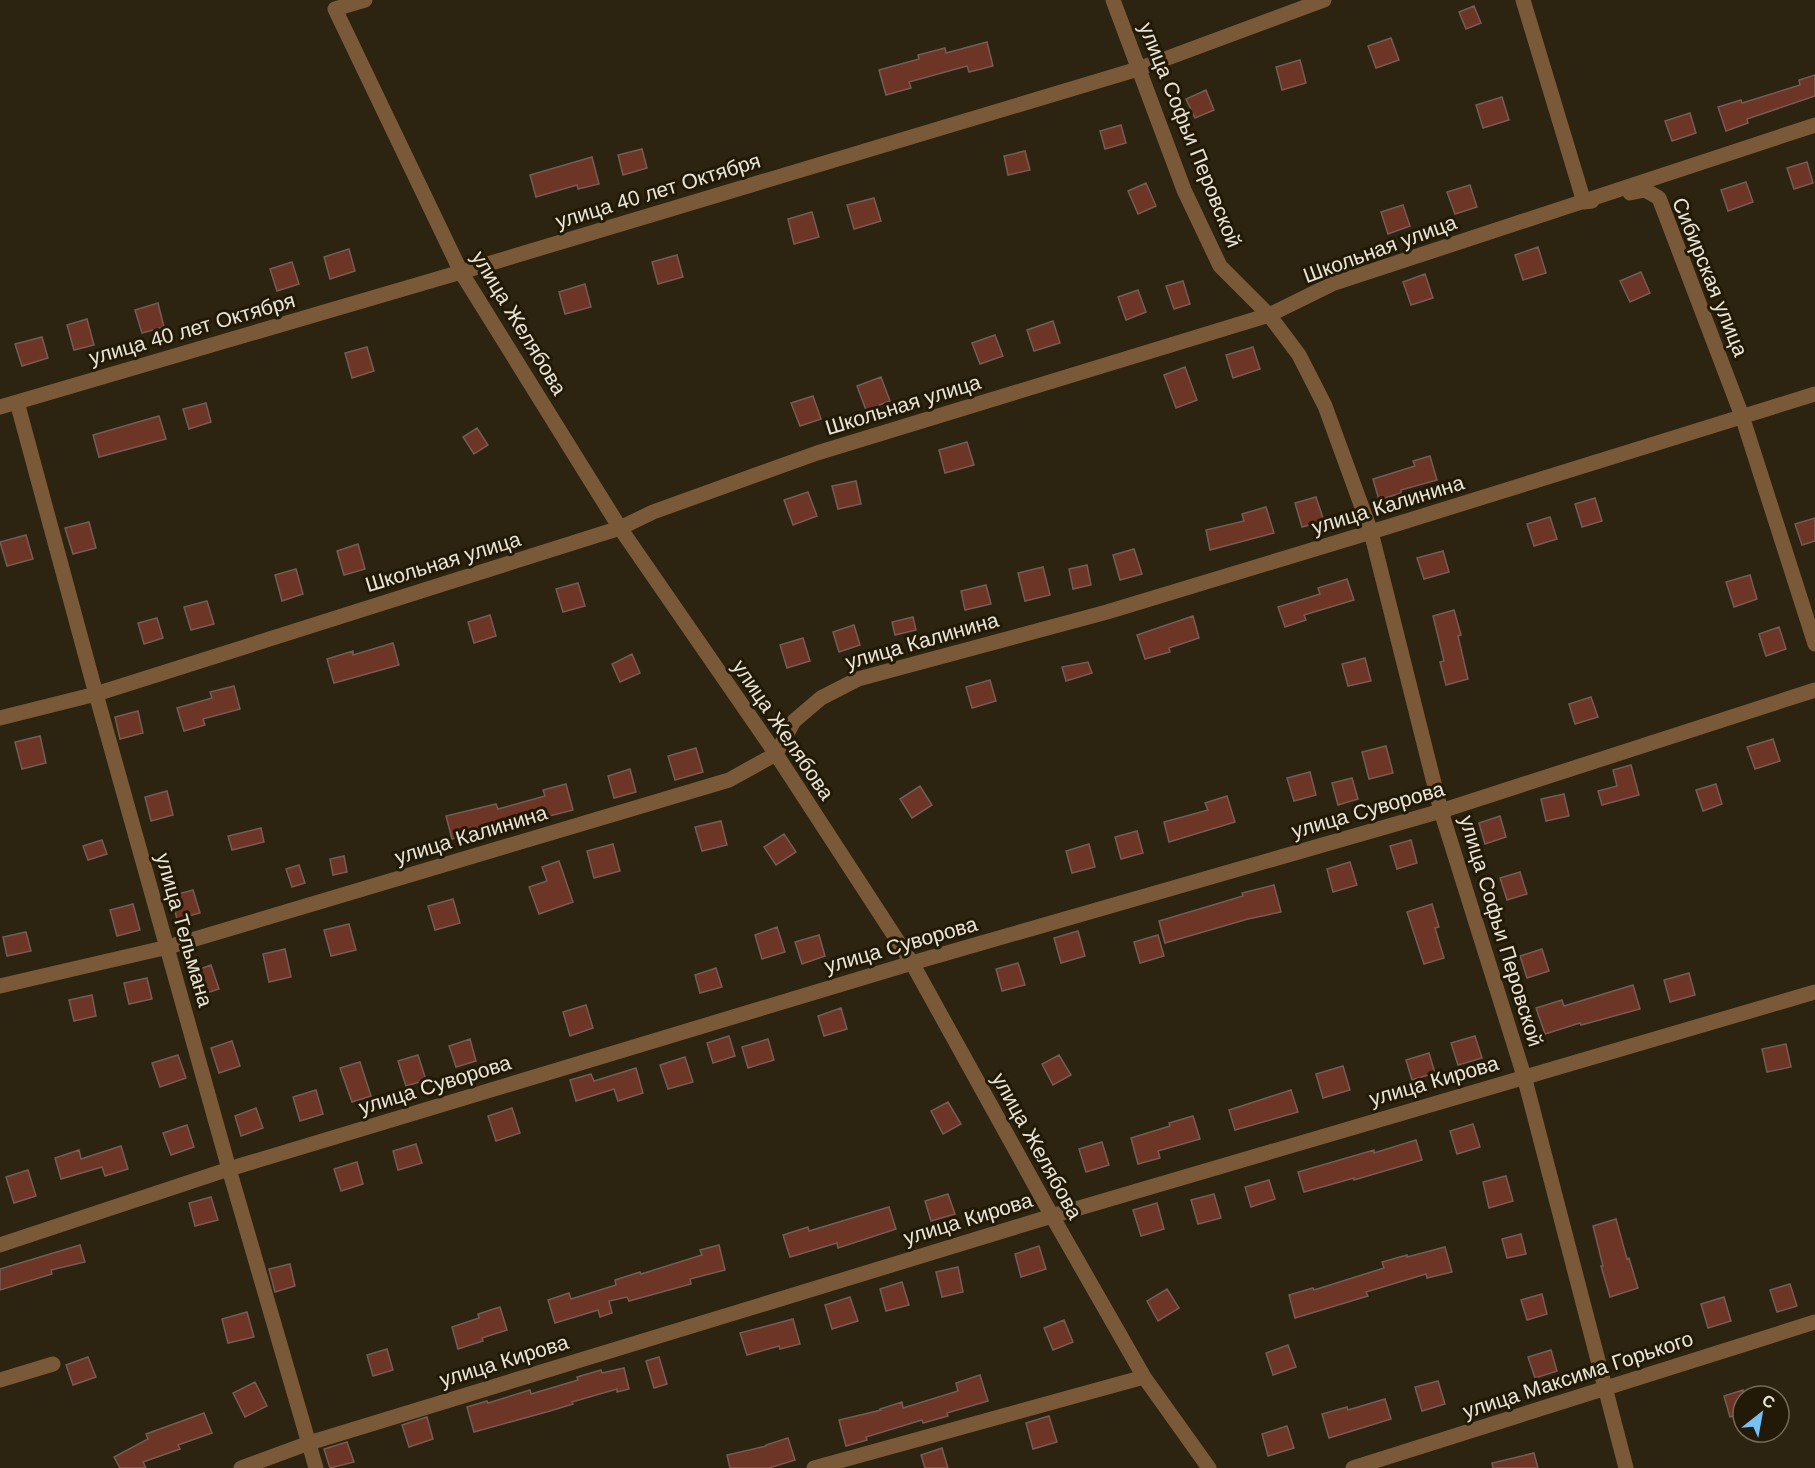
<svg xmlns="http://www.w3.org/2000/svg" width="1815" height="1468" font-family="Arial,sans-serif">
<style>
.building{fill:#6d3526;stroke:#755c55;stroke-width:1.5}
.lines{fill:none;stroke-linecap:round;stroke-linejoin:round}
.minor{stroke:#7a5938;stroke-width:15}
.labels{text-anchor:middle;stroke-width:6;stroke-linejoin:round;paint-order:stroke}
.street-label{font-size:21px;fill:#eae5d9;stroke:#221a06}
</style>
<rect width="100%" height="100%" fill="#2c2310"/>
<!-- building -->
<path class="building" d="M1474 6 1481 23 1466 29 1459 12Z
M1391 38 1399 60 1376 68 1368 46Z
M987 42 993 66 969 72 967 66 909 82 911 88 886 95 879 70 919 59 918 55 945 48 946 53Z
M1300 60 1306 83 1282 90 1276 67Z
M1815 75V96L1747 119 1748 123 1726 131 1718 107 1741 100 1742 103 1800 85 1799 80Z
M1206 90 1214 110 1195 118 1186 99Z
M1502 97 1509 120 1483 128 1476 105Z
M1690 113 1696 133 1672 141 1665 121Z
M1121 125 1126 143 1105 149 1100 131Z
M642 149 647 168 623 175 618 155Z
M1025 151 1030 170 1008 175 1004 156Z
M592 157 599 184 578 189 577 185 536 197 530 175Z
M1807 162 1813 183 1794 189 1787 168Z
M1746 182 1753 202 1728 211 1721 190Z
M1146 183 1156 206 1138 214 1128 191Z
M1470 185 1477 207 1455 214 1447 192Z
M874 198 881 221 854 229 847 205Z
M1403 205 1410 226 1388 234 1381 212Z
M812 212 819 237 794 244 788 219Z
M1538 247 1546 273 1523 280 1515 255Z
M349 249 355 271 330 279 324 257Z
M677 255 683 277 658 284 652 262Z
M292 262 299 284 277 291 270 269Z
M1641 272 1650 293 1630 302 1620 281Z
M1425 274 1433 298 1411 305 1403 282Z
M1183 281 1190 304 1174 309 1166 286Z
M585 284 591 307 565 314 559 292Z
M1138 290 1146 312 1126 320 1118 297Z
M158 303 164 327 142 333 135 310Z
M87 319 94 345 74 350 67 325Z
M1053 321 1060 343 1034 351 1027 330Z
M995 335 1003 356 980 364 972 343Z
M42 337 48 358 22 366 15 344Z
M367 347 374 371 352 378 345 353Z
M1253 347 1260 369 1233 378 1226 355Z
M1185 367 1197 400 1176 408 1164 375Z
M881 377 890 401 866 410 857 386Z
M813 396 821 419 800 426 791 403Z
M206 403 211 422 189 429 183 409Z
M159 416 166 439 99 457 93 435Z
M477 428 488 445 474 454 463 437Z
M967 442 974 465 945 473 939 450Z
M1430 456 1437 480 1401 490V493L1379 500 1373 479 1415 466 1413 461Z
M856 481 861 504 838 509 832 486Z
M808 492 817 516 793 525 784 500Z
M1316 497 1324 521 1302 527 1295 503Z
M1595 498 1602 521 1582 527 1575 504Z
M1266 507 1274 533 1210 550 1206 530 1244 521 1242 514Z
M1550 517 1557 539 1534 546 1527 524Z
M1815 518V541L1802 545 1795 524Z
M89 522 96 548 73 554 65 528Z
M26 535 33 559 7 566 0 542Z
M358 544 365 569 344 575 337 551Z
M1134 549 1142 574 1120 580 1113 555Z
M1443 551 1449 572 1424 579 1417 558Z
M1087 565 1091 585 1073 589 1069 569Z
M1043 567 1050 595 1025 601 1018 573Z
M296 569 303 594 282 601 275 575Z
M1750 575 1757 599 1734 607 1726 582Z
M1347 579 1354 600 1304 615 1306 620 1285 627 1278 607 1320 594 1318 588Z
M578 583 585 606 563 612 556 589Z
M986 585 991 604 965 610 961 591Z
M207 601 214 624 191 630 184 607Z
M1454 610 1461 635 1458 636 1468 679 1446 685 1440 662 1444 661 1433 616Z
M490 615 496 636 474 643 468 622Z
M1193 616 1199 638 1169 648 1170 652 1145 659 1137 635Z
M913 617 916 630 895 635 892 622Z
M157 618 163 638 144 644 138 623Z
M854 625 860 645 839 652 833 632Z
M1779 627 1786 649 1766 656 1759 634Z
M803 638 810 661 787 668 780 645Z
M393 643 399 665 334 683 327 659 353 651V655Z
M632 654 640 673 620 682 612 664Z
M1365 658 1371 681 1348 686 1342 664Z
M1088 662 1092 673 1066 681 1062 667Z
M990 680 996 701 972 708 966 687Z
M234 686 240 709 203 719 205 725 184 731 177 708 212 698 210 692Z
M1591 697 1598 717 1575 724 1569 704Z
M138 711 143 733 120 739 115 717Z
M40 736 46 763 22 769 15 742Z
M1773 739 1780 761 1755 769 1747 747Z
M1386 746 1393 773 1369 779 1362 752Z
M696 748 703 772 675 780 668 756Z
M1631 765 1639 795 1602 805 1598 791 1617 786 1613 770Z
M630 769 636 792 614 798 608 776Z
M1310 772 1316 795 1294 801 1287 778Z
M1352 778 1358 799 1338 805 1332 783Z
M566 784 573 810 507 827 506 822 452 839 446 816 496 804 498 809 545 796 543 790Z
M1716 784 1722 804 1703 811 1696 790Z
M920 786 932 805 912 818 900 799Z
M167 791 173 815 151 821 145 797Z
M1564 794 1569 816 1546 821 1541 799Z
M1227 796 1235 822 1169 842 1164 822 1208 810 1205 803Z
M1500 816 1506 837 1485 844 1479 823Z
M721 821 727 845 702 851 695 827Z
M261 828 264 842 232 850 228 836Z
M1137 831 1143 853 1121 859 1115 837Z
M784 834 796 852 776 865 764 847Z
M102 840 107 854 88 860 83 846Z
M1411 840 1417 863 1397 869 1390 846Z
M613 844 620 871 594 878 587 851Z
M1089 844 1095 867 1072 873 1066 851Z
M344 856 347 872 333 875 330 859Z
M559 861 573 902 539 914 529 887 547 881 542 867Z
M1350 862 1357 885 1333 892 1327 869Z
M299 865 305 883 292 887 286 869Z
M1520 872 1527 894 1507 900 1500 878Z
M1274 885 1281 912 1248 919 1165 943 1159 921 1243 896 1242 893Z
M193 890 200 913 177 919 171 896Z
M453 899 460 923 435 930 428 906Z
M133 904 140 930 117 936 110 910Z
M1432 904 1439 927 1435 928 1444 958 1424 964 1407 912Z
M349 924 356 950 331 956 324 930Z
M777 927 785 952 762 959 755 935Z
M1078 931 1085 956 1061 963 1054 938Z
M26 932 31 951 7 956 3 937Z
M819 935 825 956 802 964 795 942Z
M1158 935 1164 956 1140 963 1134 942Z
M285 949 291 977 269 982 263 954Z
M1542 949 1549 971 1527 978 1520 956Z
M1018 963 1025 985 1002 991 996 969Z
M211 965 219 989 197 996 189 973Z
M716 968 722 987 700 993 695 975Z
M1689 973 1695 995 1670 1002 1664 980Z
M147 978 152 999 129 1004 124 983Z
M1633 985 1640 1009 1581 1025 1580 1023 1545 1034 1536 1008 1562 1000 1564 1006Z
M92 995 96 1016 74 1021 69 1000Z
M586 1005 593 1028 570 1036 563 1012Z
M841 1008 847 1029 824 1036 818 1016Z
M729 1036 735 1056 713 1063 707 1043Z
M1475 1036 1482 1058 1458 1065 1451 1043Z
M470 1039 476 1061 456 1067 449 1046Z
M768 1039 774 1060 748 1068 742 1047Z
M232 1041 240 1066 219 1073 211 1048Z
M1786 1044 1791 1067 1767 1072 1762 1049Z
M1429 1053 1435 1073 1412 1080 1406 1060Z
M178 1055 186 1078 160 1087 152 1063Z
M418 1055 426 1080 406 1086 398 1061Z
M1059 1055 1071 1075 1053 1085 1042 1064Z
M685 1057 693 1082 668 1089 660 1065Z
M360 1062 371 1096 352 1102 340 1068Z
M1343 1066 1350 1090 1323 1098 1316 1074Z
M636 1068 643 1093 618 1101 614 1089 576 1101 570 1080 591 1074 594 1081Z
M316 1090 323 1114 300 1121 293 1097Z
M1291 1090 1298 1112 1235 1130 1229 1110Z
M948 1102 961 1124 943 1134 931 1111Z
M256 1108 263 1128 241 1136 235 1116Z
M512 1108 520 1133 496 1141 488 1116Z
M1193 1116 1200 1139 1158 1151 1160 1158 1138 1164 1131 1138 1170 1126 1169 1123Z
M1473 1124 1480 1147 1457 1154 1450 1131Z
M187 1125 194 1147 171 1155 163 1133Z
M1416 1140 1422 1160 1354 1180V1178L1304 1192 1298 1172 1374 1150V1153Z
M1102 1142 1109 1165 1086 1172 1079 1149Z
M416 1144 422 1163 398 1170 393 1151Z
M121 1146 128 1169 105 1176 102 1167 61 1179 55 1158 79 1150 81 1159Z
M357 1162 363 1184 341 1191 334 1169Z
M28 1170 36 1196 14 1203 6 1177Z
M1506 1176 1513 1201 1489 1208 1483 1182Z
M1269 1180 1275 1199 1251 1207 1245 1187Z
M948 1194 955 1214 931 1221 925 1201Z
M1214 1194 1221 1218 1198 1224 1191 1200Z
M211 1197 218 1220 195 1226 189 1203Z
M1157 1203 1164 1229 1141 1236 1133 1210Z
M889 1207 896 1229 838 1248 837 1243 790 1257 783 1235 808 1227 809 1231Z
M1616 1219 1627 1259 1629 1258 1638 1288 1610 1297 1601 1266H1603L1593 1226Z
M1521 1234 1526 1254 1507 1258 1502 1239Z
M80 1245 85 1262 51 1270 52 1274 0 1290V1269Z
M719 1245 725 1270 690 1279 691 1284 629 1301 627 1297 609 1301 612 1313 600 1317 598 1310 555 1323 548 1300 569 1293 571 1299 616 1285 615 1280 640 1272 641 1274 702 1255 700 1250Z
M1039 1246 1046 1269 1021 1277 1015 1254Z
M1445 1247 1452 1272 1427 1278 1426 1274 1366 1292 1368 1296 1295 1318 1289 1295 1313 1288 1314 1290 1384 1268 1382 1262 1407 1255V1257Z
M290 1264 295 1286 275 1292 269 1269Z
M958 1267 963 1292 942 1297 936 1272Z
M902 1282 909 1305 886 1311 880 1289Z
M1790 1284 1797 1306 1777 1312 1770 1290Z
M1167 1289 1179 1308 1158 1321 1147 1301Z
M1542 1294 1547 1314 1527 1320 1521 1300Z
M850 1297 858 1321 832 1329 825 1305Z
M1724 1297 1731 1321 1708 1328 1701 1304Z
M500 1307 507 1330 482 1338 483 1341 458 1349 452 1327 479 1318 478 1314Z
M247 1312 254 1337 228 1343 222 1319Z
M793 1319 800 1344 780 1349 779 1346 747 1355 740 1333Z
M1064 1320 1073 1342 1053 1350 1044 1328Z
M1288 1345 1296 1367 1273 1375 1266 1353Z
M387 1349 393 1370 373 1376 367 1355Z
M1551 1350 1557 1371 1535 1378 1528 1357Z
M88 1357 96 1377 73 1385 66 1365Z
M659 1357 667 1384 654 1388 646 1361Z
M624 1368 629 1389 617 1392V1389L572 1402 573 1404 550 1411 474 1432 467 1407 487 1401 488 1403 530 1390 531 1394 578 1380 577 1377 601 1370 602 1373Z
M980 1375 988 1401 947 1413 948 1416 923 1423 922 1420 866 1437 867 1440 846 1446 839 1420 881 1410 880 1409 902 1402 903 1408 958 1391 956 1383Z
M1438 1381 1445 1404 1422 1411 1415 1387Z
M255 1382 267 1406 245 1417 233 1393Z
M1743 1390V1413L1730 1417 1724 1396Z
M1385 1399 1391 1419 1329 1438 1322 1414 1347 1407 1348 1410Z
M204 1413 212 1433 178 1445 180 1449 143 1462 146 1468H120L114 1457 148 1439 146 1434Z
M1049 1416 1057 1442 1033 1449 1026 1423Z
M427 1417 433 1439 409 1447 402 1425Z
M1287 1426 1294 1448 1268 1456 1262 1434Z
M788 1438 795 1460 769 1468H730L727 1455 766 1446V1445Z
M347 1442 354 1462 330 1468 324 1449Z
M942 1448 948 1468H925L921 1455Z
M1534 1453 1538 1468H1493L1492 1463Z"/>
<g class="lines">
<!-- minor -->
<path class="minor" d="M365 0 335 9 461 272 620 528 776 754 912 963 1052 1216 1144 1377 1209 1468
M1113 0 1184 190 1220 266 1269 315 1299 355 1325 406 1371 532 1441 811 1524 1076 1626 1468
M1523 0 1584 202 1592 201
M1630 193 1645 190 1659 198 1742 416 1815 644
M17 402 96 694 229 1169 316 1468
M0 407 461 272 1138 69 1324 0
M0 718 96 694 620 528 653 512 817 453 1269 315 1332 284 1815 125
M0 986 168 947 729 780 776 754 794 721 821 698 858 679 1107 612 1371 532 1815 394
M0 1245 229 1169 912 963 1441 811 1815 690
M0 1380 53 1364
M241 1468 309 1443 1052 1216 1815 992
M814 1468 1144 1377
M1353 1468 1815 1322"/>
</g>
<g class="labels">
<!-- street labels -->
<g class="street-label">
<text transform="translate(1190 135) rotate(68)" y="7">улица Софьи Перовской</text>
<text transform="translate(658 191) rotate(-17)" y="7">улица 40 лет Октября</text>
<text transform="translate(1380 249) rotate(-20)" y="7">Школьная улица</text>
<text transform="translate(1710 277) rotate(68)" y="7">Сибирская улица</text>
<text transform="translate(519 323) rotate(59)" y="7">улица Желябова</text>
<text transform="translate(192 329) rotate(-16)" y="7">улица 40 лет Октября</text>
<text transform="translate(903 405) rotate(-17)" y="7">Школьная улица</text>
<text transform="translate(1388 505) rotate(-17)" y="7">улица Калинина</text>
<text transform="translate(443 562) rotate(-17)" y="7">Школьная улица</text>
<text transform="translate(922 641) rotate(-16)" y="7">улица Калинина</text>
<text transform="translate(783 730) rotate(56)" y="7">улица Желябова</text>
<text transform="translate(1368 810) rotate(-16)" y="7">улица Суворова</text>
<text transform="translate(471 835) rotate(-17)" y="7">улица Калинина</text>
<text transform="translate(184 930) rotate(74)" y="7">улица Тельмана</text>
<text transform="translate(1501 931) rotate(73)" y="7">улица Софьи Перовской</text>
<text transform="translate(901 945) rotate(-16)" y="7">улица Суворова</text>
<text transform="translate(1434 1081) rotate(-16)" y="7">улица Кирова</text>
<text transform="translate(435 1085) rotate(-17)" y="7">улица Суворова</text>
<text transform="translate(1037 1146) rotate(61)" y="7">улица Желябова</text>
<text transform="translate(968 1219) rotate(-17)" y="7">улица Кирова</text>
<text transform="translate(504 1361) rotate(-17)" y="7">улица Кирова</text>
<text transform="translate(1578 1375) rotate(-18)" y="7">улица Максима Горького</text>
</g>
</g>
<!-- north arrow -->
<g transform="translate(1761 1414) rotate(31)"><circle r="28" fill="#221a06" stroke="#726b5a" stroke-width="1.5"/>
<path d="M0-4.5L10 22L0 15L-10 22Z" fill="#75c0f6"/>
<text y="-9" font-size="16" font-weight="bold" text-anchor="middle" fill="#eae5d9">С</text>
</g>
</svg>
